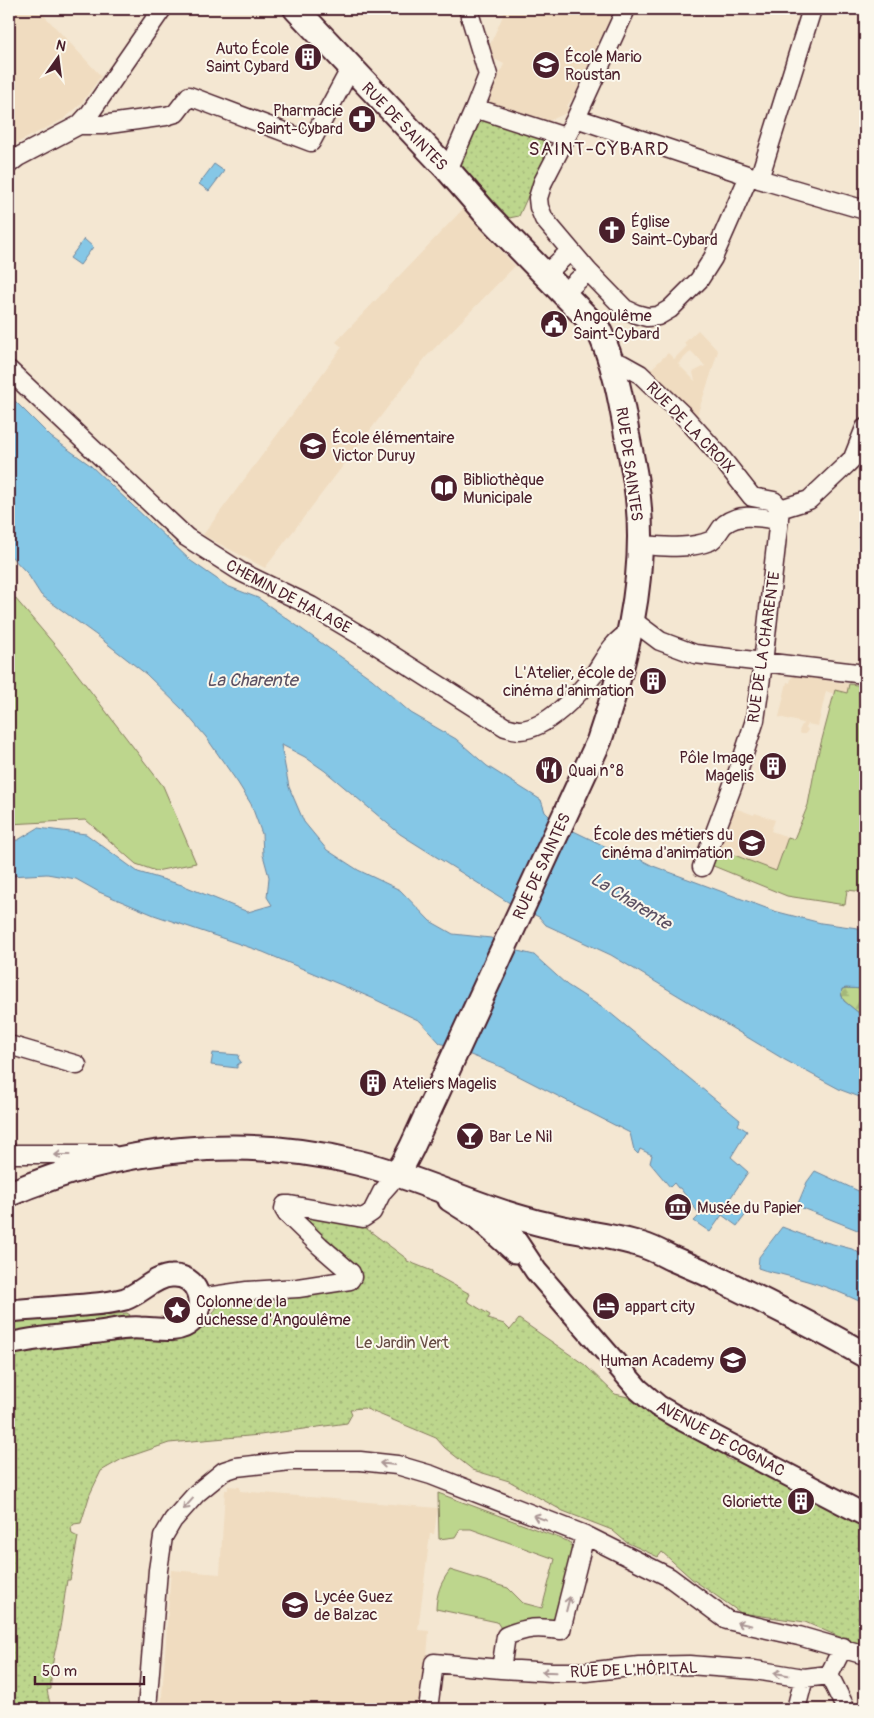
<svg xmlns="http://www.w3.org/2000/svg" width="874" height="1718" font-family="Pangolin,sans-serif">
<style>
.built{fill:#f0dcc0;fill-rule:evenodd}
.green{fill:#bdd68d;stroke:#847a5c}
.forest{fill:url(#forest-firs);stroke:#847a5c}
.park{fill:url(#park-dots);stroke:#847a5c}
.water{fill:#85c7e6;stroke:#6d849b}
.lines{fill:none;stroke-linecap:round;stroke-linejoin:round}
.minor-casing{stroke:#4a1f2b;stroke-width:21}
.tertiary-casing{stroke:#4a1f2b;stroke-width:25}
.secondary-casing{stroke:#4a1f2b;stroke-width:28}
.minor{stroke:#fbf7ec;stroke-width:18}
.tertiary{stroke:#fbf7ec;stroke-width:21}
.secondary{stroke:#fbf7ec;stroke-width:24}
.oneway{stroke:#ab9695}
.labels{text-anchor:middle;stroke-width:4;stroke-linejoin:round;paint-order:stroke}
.poi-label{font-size:16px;fill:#4a1f2b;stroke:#fbf7ec;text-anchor:start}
.street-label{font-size:16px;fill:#4a1f2b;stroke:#fbf7ec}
.park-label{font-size:16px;fill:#674d44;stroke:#fbf7ec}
.water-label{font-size:18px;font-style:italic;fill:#5c5163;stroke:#fbf7ec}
.quarter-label{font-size:19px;letter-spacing:1px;fill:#4a1f2b;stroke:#fbf7ec}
</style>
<defs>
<pattern id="forest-firs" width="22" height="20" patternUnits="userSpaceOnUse" patternTransform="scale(1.25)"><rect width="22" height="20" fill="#bdd68d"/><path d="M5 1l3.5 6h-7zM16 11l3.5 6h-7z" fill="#a4b77a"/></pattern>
<pattern id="park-dots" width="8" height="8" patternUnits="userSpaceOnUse" patternTransform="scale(1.25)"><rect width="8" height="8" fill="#bdd68d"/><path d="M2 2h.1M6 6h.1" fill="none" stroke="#a4b77a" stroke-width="1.8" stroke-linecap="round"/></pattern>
</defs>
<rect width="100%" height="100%" fill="#f4e7d2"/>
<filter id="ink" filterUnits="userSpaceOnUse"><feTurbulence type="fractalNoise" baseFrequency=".02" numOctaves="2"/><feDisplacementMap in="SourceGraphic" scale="10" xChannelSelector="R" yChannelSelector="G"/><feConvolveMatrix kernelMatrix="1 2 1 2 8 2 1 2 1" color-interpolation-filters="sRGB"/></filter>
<g filter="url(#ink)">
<!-- built -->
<path class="built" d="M9 9H38L101 76 81 104 64 119 9 147Z
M506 9H614L576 93 567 106 568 110 566 113 547 122 543 121 541 117 539 118 487 101 504 64 488 56 487 51Z
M463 209 515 266 426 357 265 568 203 535 342 347 336 342Z
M698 330 718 351 710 377 696 418 650 370 668 353 674 359 687 346 684 343ZM691 351 705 366 693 372 695 381 678 364Z
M792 675 849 684 847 693 835 691 834 694 826 691 818 726 807 724 806 727 808 730 805 734H801L799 731 803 723 779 717 787 682 790 683Z
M732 807 754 815 755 813 775 820 771 831 788 837 776 871 716 848Z
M228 1486 240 1487V1491L438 1508 434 1534H430L418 1630 429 1631 424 1696 421 1709H161L171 1570 220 1574 225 1490H228Z"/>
<!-- green -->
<path class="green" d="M9 591 59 650 163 786 196 863 156 871 136 864 86 820 9 824Z
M849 684 865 686V770L863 784 865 785V892L847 890 845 905 787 896 711 865 716 848 776 871 788 837 794 839 808 805 816 762 835 690 847 693Z
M127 1313 130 1315 128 1318 9 1332V1322Z
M438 1493 570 1542 573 1552 556 1620 552 1623C531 1620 521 1619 502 1630L497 1622 436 1609C437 1592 440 1584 450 1570L508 1588 523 1603 542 1608 555 1559 471 1529H460L455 1537 439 1539Z"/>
<!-- forest -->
<path class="forest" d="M846 988 865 989V1018L844 1001 841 994 842 989Z"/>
<!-- park -->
<path class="park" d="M479 117 546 139 550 147 519 216 509 218 458 162Z
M290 1209 355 1220 407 1259V1261L432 1271V1273L470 1294 467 1301 490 1315 488 1319 504 1324 510 1330 519 1319 585 1365 615 1394 628 1397 648 1413 726 1453V1458L732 1461 737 1459 865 1527V1648L805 1622 741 1613 692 1579 662 1552 658 1557 626 1542 612 1530 563 1511 509 1481 473 1470 445 1448 436 1438 364 1408 350 1409 352 1414 347 1423 260 1435 169 1443 122 1459 101 1471 90 1494 81 1523 74 1524 71 1528 72 1534 78 1537 70 1580H67C64 1599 62 1619 58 1638 54 1656 50 1671 51 1689L47 1690 51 1709H9V1354L25 1349 145 1339H179L190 1337 206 1326 219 1303 250 1294 262 1299 278 1302 291 1297 352 1284Z"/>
<!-- water -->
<path class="water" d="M214 164 224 171 209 191 199 184Z
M84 239 93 247 80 265 70 258Z
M9 395 51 437 90 465 191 561 227 586 258 598 372 679 411 713 456 739 487 766 541 800 545 812 555 822 619 853 622 850 653 866 774 911 821 923 865 929V989L846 988 842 989 841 994 844 1001 865 1018V1099L841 1090 785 1060 611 955 546 925 539 917 508 902 400 834 325 771 305 757 282 745H281L289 787 304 822 327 850 358 870 400 890 430 921 453 934 491 938 518 951 534 955 567 985 609 1012 740 1120 738 1125 747 1131 731 1157 748 1172 729 1200 747 1213 737 1226 722 1215 710 1232 694 1221 700 1215 680 1188H678L674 1183 670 1187 650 1163 652 1155 640 1149 638 1154 634 1150 630 1133 501 1067 440 1043 420 1021 372 998 263 952 154 915 99 892 76 879 47 874 9 876V841L18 840 38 828 86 834 138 872 182 885 248 912 272 905 267 897 269 877 263 855 262 834 251 804 238 783 206 737 183 710 146 674 96 635 41 595 27 573 9 554Z
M213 1053 239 1055 238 1058 241 1062 237 1065V1068L211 1065Z
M815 1171 865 1194V1233L797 1206 807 1182Z
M782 1227 814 1239 852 1249 861 1254 860 1257 865 1260V1304C841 1292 815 1282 788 1276 778 1273 768 1272 758 1268L759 1257Z"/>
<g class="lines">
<!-- minor casing -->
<g class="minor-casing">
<path id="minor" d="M468 9 488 75 475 108
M626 9 576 118 543 182 538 198 539 207 544 219 588 271 625 309 636 314 647 317 658 316 670 309 699 280 713 258 749 176
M576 118 759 179 865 210
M79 125H102L166 116 176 113 189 96 311 142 347 75 353 70
M9 164 18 157 79 125 90 113 162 9
M448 170 475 108 565 137
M759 179 812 9
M546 274 570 251
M564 293 588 271
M610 362 622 364 640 374 682 414 719 455 752 497 774 501 780 509
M9 370 186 537 241 572 311 606 370 641 505 727C510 728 515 730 520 730 547 729 580 693 595 673 605 658 613 641 629 633
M780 509 809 500 847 464 853 458 865 428
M640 545C663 546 687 550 710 541 717 538 719 529 725 524 741 512 762 518 779 520
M632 620 660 641 695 654 865 674
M702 867 740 766 755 720 763 663 780 509
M9 1045 77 1065
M9 1154H111
M199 1298 247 1291 298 1288 350 1280 352 1277 351 1273 320 1246 287 1214 284 1209 285 1205H290L363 1218 372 1212 382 1192 398 1174
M585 1535 561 1630C537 1627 528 1627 506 1636L501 1669 552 1672H586L639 1666 689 1665 755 1670 804 1678 829 1675
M843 1647 829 1675 846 1709
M147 1709 158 1570 163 1537 173 1520 197 1493 224 1471 236 1467 291 1461H360L397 1465 431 1475 585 1535 669 1577 727 1620 799 1636 865 1655
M428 1709 434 1663 501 1669
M796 1709 804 1678"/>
</g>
<!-- tertiary casing -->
<g class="tertiary-casing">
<path id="tertiary" d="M449 1200 476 1217 515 1252
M508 1214 510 1232 536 1271 638 1389 658 1406 677 1417 865 1515
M9 1311C30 1309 52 1308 73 1306 91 1304 108 1304 125 1299 142 1293 155 1276 172 1276 197 1274 208 1305 191 1322 179 1334 156 1328 140 1328 127 1327 112 1330 99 1332 68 1335 39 1337 9 1344"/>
</g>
<!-- secondary casing -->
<g class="secondary-casing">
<path id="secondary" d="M296 9 448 170 488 216 598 329C614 361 621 399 627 435 631 456 636 477 638 498 647 581 625 663 599 741L412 1147 398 1174
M9 1194C118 1147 243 1134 359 1163 412 1176 462 1200 514 1216 531 1221 549 1226 566 1229 592 1234 617 1237 642 1245 652 1248 661 1253 671 1258 693 1267 715 1277 737 1288 780 1309 823 1331 865 1355"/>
</g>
<!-- minor -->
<use href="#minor" class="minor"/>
<!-- tertiary -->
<use href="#tertiary" class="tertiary"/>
<!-- secondary -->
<use href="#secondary" class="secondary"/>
</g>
<!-- one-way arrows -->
<defs><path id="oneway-shaft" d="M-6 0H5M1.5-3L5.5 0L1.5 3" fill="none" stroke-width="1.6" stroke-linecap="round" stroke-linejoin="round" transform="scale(1.25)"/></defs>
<g class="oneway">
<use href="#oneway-shaft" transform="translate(62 1155) rotate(-180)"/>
<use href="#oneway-shaft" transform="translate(387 1464) rotate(-173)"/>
<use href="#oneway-shaft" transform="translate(188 1504) rotate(132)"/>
<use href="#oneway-shaft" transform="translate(540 1518) rotate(-159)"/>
<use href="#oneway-shaft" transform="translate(568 1604) rotate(-76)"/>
<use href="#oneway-shaft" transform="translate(744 1624) rotate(-168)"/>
<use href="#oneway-shaft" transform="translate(549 1672) rotate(-178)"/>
<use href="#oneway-shaft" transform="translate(781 1674) rotate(-171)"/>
</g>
</g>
<!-- icons -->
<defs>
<g id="building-disc" transform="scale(1.4375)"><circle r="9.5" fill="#4a1f2b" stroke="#fbf7ec"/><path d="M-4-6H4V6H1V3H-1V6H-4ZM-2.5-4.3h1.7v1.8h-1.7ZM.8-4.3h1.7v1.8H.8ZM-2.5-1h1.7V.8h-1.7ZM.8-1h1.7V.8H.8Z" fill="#fff"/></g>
<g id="school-disc" transform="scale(1.4375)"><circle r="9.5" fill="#4a1f2b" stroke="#fbf7ec"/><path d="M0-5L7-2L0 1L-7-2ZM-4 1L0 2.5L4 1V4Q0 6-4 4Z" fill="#fff"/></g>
<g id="pharmacy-disc" transform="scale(1.4375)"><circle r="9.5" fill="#4a1f2b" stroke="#fbf7ec"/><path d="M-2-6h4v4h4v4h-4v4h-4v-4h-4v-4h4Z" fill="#fff"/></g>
<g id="church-disc" transform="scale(1.4375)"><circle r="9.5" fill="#4a1f2b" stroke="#fbf7ec"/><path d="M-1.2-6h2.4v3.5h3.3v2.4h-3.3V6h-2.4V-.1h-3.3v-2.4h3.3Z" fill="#fff"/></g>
<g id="civic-disc" transform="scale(1.4375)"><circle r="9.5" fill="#4a1f2b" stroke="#fbf7ec"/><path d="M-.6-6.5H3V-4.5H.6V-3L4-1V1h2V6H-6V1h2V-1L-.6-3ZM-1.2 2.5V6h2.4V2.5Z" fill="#fff"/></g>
<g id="library-disc" transform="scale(1.4375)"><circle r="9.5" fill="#4a1f2b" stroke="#fbf7ec"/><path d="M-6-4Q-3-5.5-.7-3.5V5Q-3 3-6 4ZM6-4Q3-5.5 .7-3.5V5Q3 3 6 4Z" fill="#fff"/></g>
<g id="restaurant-disc" transform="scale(1.4375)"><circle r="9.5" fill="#4a1f2b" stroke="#fbf7ec"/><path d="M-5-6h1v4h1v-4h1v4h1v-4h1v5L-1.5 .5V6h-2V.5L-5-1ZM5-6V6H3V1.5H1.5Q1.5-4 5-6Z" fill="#fff"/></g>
<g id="university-disc" transform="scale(1.4375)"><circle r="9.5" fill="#4a1f2b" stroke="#fbf7ec"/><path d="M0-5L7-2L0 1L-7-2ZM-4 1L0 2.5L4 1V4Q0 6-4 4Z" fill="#fff"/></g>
<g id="bar-disc" transform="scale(1.4375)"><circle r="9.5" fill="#4a1f2b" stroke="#fbf7ec"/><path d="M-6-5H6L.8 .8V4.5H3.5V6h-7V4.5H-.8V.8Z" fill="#fff"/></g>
<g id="museum-disc" transform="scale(1.4375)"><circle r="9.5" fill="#4a1f2b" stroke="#fbf7ec"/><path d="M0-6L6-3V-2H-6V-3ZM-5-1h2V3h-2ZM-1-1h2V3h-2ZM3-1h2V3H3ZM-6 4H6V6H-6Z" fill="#fff"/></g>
<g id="hotel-disc" transform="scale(1.4375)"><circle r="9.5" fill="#4a1f2b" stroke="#fbf7ec"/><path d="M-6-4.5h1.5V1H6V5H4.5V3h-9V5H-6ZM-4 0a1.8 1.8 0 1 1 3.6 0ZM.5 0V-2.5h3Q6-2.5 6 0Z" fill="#fff"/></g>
<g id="sight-disc" transform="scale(1.4375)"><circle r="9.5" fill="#4a1f2b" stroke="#fbf7ec"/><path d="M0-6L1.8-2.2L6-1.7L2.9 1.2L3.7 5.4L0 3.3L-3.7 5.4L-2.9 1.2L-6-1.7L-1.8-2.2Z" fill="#fff"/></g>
</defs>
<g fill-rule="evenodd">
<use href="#building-disc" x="308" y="57"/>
<use href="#school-disc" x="546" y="65"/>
<use href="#pharmacy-disc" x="362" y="119"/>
<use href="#church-disc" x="612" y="230"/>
<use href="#civic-disc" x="554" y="324"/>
<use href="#school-disc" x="313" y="446"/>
<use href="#library-disc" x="444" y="488"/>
<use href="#building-disc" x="653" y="681"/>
<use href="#building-disc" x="773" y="766"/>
<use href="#restaurant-disc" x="549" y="770"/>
<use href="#university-disc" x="752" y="843"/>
<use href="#building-disc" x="373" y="1083"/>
<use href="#bar-disc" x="470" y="1136"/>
<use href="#museum-disc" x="678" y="1207"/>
<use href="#hotel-disc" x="606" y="1306"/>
<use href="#sight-disc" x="177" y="1310"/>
<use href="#university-disc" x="733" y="1360"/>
<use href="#building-disc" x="801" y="1501"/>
<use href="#school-disc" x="295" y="1605"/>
</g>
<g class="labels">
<!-- poi labels -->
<g class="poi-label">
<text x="289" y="54" text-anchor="end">Auto École<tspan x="289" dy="18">Saint Cybard</tspan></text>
<text x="565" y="62">École Mario<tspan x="565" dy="18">Roustan</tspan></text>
<text x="343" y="116" text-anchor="end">Pharmacie<tspan x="343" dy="18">Saint-Cybard</tspan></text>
<text x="631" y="227">Église<tspan x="631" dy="18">Saint-Cybard</tspan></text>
<text x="573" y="321">Angoulême<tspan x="573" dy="18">Saint-Cybard</tspan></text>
<text x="332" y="443">École élémentaire<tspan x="332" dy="18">Victor Duruy</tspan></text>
<text x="463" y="485">Bibliothèque<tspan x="463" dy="18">Municipale</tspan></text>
<text x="634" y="678" text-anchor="end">L'Atelier, école de<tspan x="634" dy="18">cinéma d'animation</tspan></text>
<text x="754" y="763" text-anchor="end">Pôle Image<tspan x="754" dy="18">Magelis</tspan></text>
<text x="568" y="776">Quai n°8</text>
<text x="733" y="840" text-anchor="end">École des métiers du<tspan x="733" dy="18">cinéma d'animation</tspan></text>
<text x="392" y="1089">Ateliers Magelis</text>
<text x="489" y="1142">Bar Le Nil</text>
<text x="697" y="1213">Musée du Papier</text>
<text x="196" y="1307">Colonne de la<tspan x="196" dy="18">duchesse d'Angoulême</tspan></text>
<text x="625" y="1312">appart city</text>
<text x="714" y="1366" text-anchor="end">Human Academy</text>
<text x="782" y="1507" text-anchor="end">Gloriette</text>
<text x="314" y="1602">Lycée Guez<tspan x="314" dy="18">de Balzac</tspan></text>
</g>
<!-- street labels -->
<g class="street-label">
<text transform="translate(405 126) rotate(46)" y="6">RUE DE SAINTES</text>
<text transform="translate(691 427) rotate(46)" y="6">RUE DE LA CROIX</text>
<text transform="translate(630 464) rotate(82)" y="6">RUE DE SAINTES</text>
<text transform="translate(289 596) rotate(28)" y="6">CHEMIN DE HALAGE</text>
<text transform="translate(763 647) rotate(-82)" y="6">RUE DE LA CHARENTE</text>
<text transform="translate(541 866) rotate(-65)" y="6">RUE DE SAINTES</text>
<text transform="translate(721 1438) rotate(28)" y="6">AVENUE DE COGNAC</text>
<text transform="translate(634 1669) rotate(-2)" y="6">RUE DE L'HÔPITAL</text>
</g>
<!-- park labels -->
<g class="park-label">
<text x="402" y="1348">Le Jardin Vert</text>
</g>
<!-- water labels -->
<g class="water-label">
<text x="252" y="686">La Charente</text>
<text transform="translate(631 901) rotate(32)" y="6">La Charente</text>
</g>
<!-- quarter labels -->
<g class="quarter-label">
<text x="599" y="155">SAINT-CYBARD</text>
</g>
</g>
<!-- margin -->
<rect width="874" height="1718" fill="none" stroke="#fbf7ec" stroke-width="30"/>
<rect x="15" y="15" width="844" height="1688" fill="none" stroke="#4a1f2b" stroke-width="2" filter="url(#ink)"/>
<!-- north arrow -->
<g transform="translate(58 58) rotate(14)" stroke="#fbf7ec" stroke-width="4" paint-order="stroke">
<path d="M0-4L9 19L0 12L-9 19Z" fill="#4a1f2b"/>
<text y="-8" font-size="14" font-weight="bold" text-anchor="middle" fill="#4a1f2b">N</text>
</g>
<!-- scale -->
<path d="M35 1676v8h109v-8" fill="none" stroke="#4a1f2b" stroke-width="2.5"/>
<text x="42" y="1676" font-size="15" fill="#4a1f2b" stroke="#fbf7ec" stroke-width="4" paint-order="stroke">50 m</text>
</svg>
